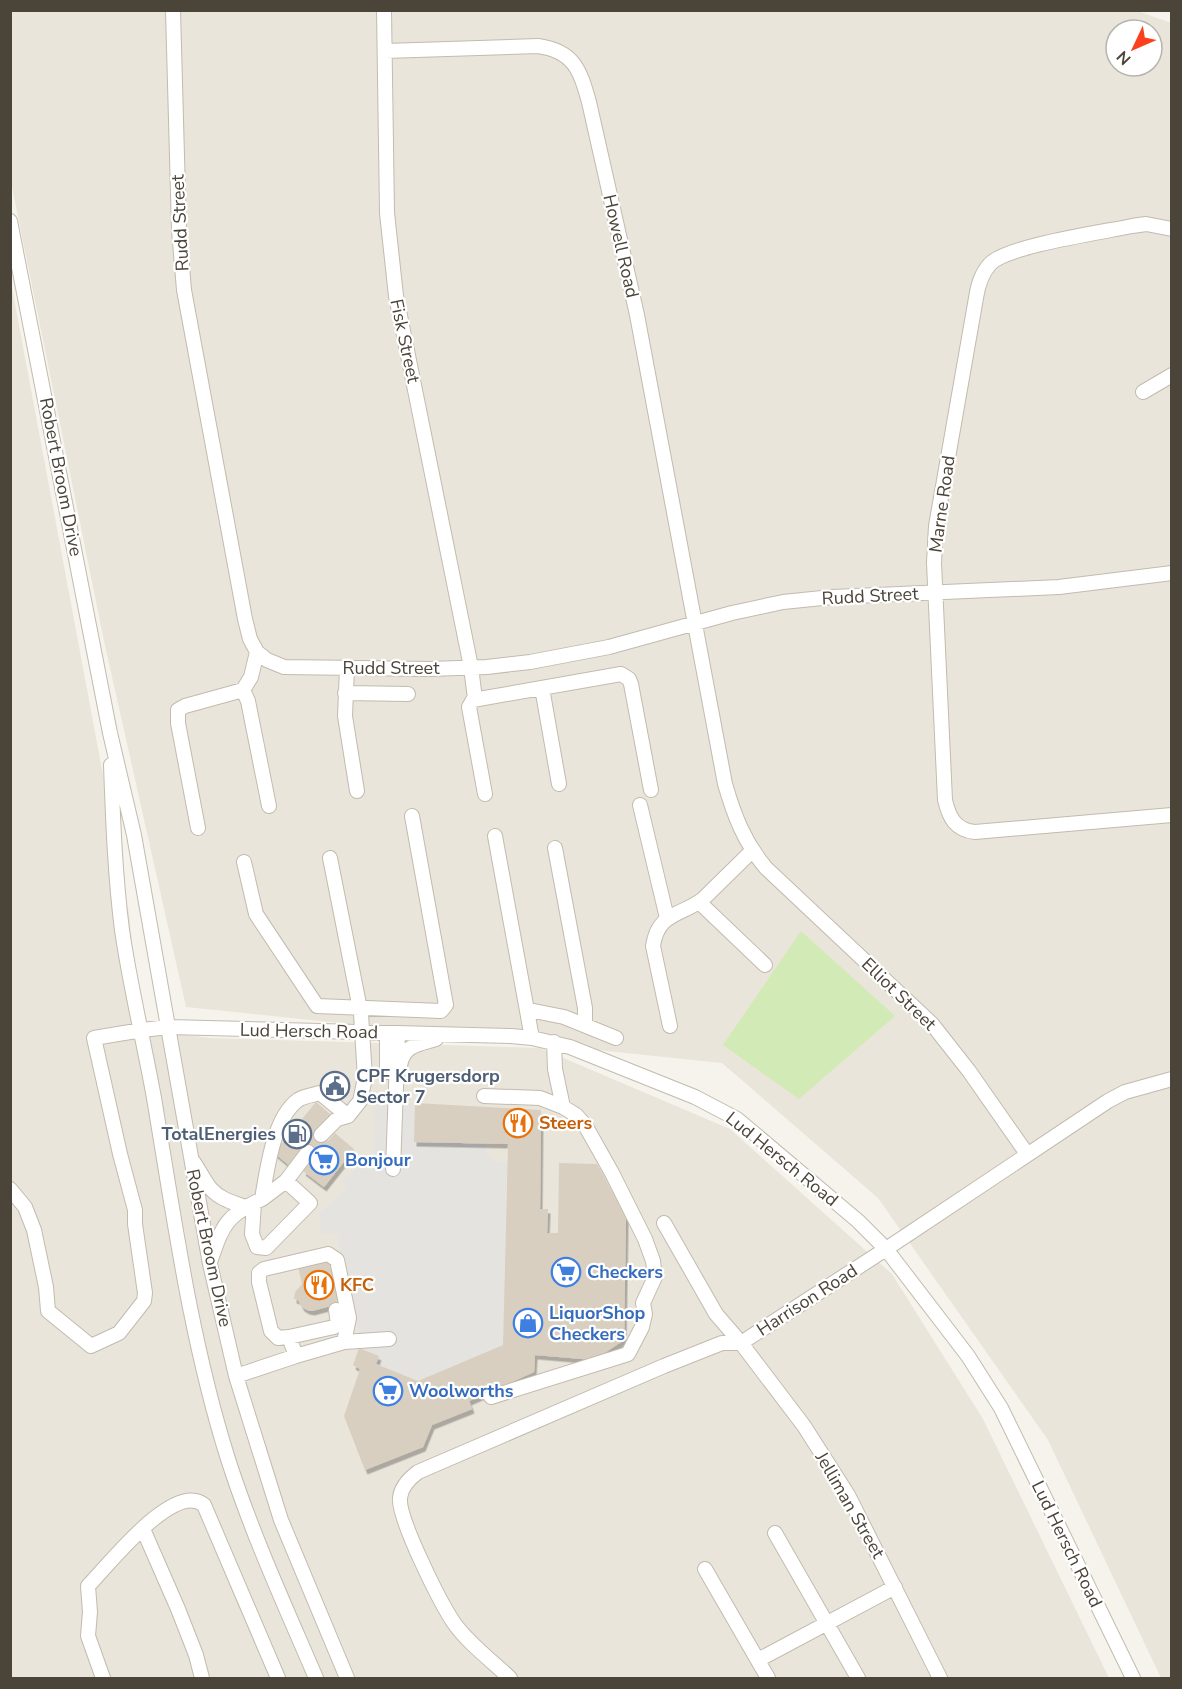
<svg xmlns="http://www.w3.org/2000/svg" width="1182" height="1689" font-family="'Nunito Sans',sans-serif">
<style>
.residential{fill:#eae5da;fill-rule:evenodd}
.green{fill:#d2eab5}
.parking{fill:#e5e3e0}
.building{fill:#d8cfc1;filter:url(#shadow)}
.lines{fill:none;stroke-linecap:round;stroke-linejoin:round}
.minor-casing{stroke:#c2bbae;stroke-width:16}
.minor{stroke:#fff;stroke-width:14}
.labels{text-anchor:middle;stroke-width:4.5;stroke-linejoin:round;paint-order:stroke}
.street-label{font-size:18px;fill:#4b4439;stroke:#fff}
.service-label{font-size:18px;font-weight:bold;fill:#4e5e75;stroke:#fff;text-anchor:start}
.food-label{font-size:18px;font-weight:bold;fill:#c56008;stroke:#fff;text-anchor:start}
.shop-label{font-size:18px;font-weight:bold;fill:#366cbe;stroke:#fff;text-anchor:start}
</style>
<defs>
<filter id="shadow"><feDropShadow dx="2.5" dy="4.5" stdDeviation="0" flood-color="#0004"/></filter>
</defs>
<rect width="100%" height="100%" fill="#f6f3ec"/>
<!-- residential -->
<path class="residential" d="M1135 10 1171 23V1678H1161L1048 1440 878 1198 722 1063 186 1007 104 641 11 182 10 11ZM1116 30H1152V66H1116Z
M10 277 129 914 142 1030 211 1038 540 1048 730 1129 892 1274 983 1419 1109 1678H11Z"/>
<!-- green -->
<path class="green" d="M801 931 895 1016 799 1099 723 1045Z"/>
<!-- parking -->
<path class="parking" d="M375 1101 415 1103 414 1142 486 1143V1152L495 1162H507L503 1345 418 1381 376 1364 379 1356 359 1348V1330L336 1233 321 1234 319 1213 347 1189 342 1180 374 1157Z"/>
<!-- building -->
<path class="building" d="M316 1102 331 1115 317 1132 328 1141 335 1133 354 1149 324 1187 303 1171 315 1157 305 1149 290 1166 274 1153Z
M415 1103 541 1110 540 1209H548L547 1233H558L559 1163 597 1164 626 1218 624 1340 594 1360 535 1355 534 1372 469 1401 472 1409 432 1425 423 1447 365 1470 344 1416 360 1369 353 1365 359 1348 379 1356 376 1364 418 1381 503 1345 508 1144 414 1142Z
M323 1261 329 1262 333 1267 342 1303 312 1311 307 1310 302 1307 298 1300 294 1299 295 1292 302 1284 298 1267Z"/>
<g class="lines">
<!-- minor casing -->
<g class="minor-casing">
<path id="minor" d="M173 10 179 230 184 290 245 619 250 639 257 652 267 660 284 667 430 669 487 667 530 662 609 647 732 613 783 602 832 597 1059 587 1172 573
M384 10 387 213 396 296 471 667 475 699
M385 51 538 46C574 51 580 70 589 102L637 315 725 784C734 815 744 842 766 868L932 1024 969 1071 1027 1154
M10 221 110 733 134 835 210 1264 236 1376 281 1520 347 1678
M1172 229 1146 224 1132 226C1104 232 1006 246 990 264 981 274 978 285 976 298L936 526 934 563 945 800C949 817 955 830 975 832L1172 815
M1143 392 1172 375
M347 668 345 716 357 791
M542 688 559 784
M243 690 248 701 269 806
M345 693 408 694
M111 765C113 820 115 875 122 930 130 986 144 1042 154 1098 174 1218 191 1342 228 1459 252 1534 285 1606 316 1678
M485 794 469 707 473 700 621 674 629 679 631 684 651 790
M640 805 667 918
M198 828 178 723V710L185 706 243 690 251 677 257 652
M495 836 532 1038
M555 848 585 1008V1025
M244 862 256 914 317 1006 441 1011 446 1005 412 816
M699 902 765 965
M529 1010 564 1017 616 1038
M670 1026 653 946C658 912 681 916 703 899L752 851
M387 1033V1072
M400 1066C403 1045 419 1044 436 1039
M484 1096 540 1098 563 1107
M321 1135 337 1119 348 1116 360 1101 365 1078 361 1014 330 858
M192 1160C199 1169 204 1181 211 1189 220 1199 232 1202 245 1207
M393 1169 398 1033
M10 1189 25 1207 34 1230 46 1287 48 1311 91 1346 119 1333 144 1301 145 1293 135 1224V1210L120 1154 94 1038 142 1030 169 1027 511 1036 532 1038 570 1047 695 1097 737 1119 858 1221 886 1249 968 1356 1001 1408 1133 1678
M262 1199 286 1181 308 1152
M254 1203 252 1234 257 1247 266 1248 310 1203 286 1181
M664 1223 716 1314 741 1343 804 1426 848 1495 940 1678
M210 1262C223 1225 225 1216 262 1199 267 1171 273 1118 298 1100 304 1096 313 1095 320 1093L348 1116
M289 1337 334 1327 338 1324 336 1310
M296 1356 289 1337 278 1338 271 1331 259 1282V1273L264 1269 328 1254 337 1260 349 1318 344 1342
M236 1376 296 1356 344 1342 389 1339
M491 1397 628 1354 642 1327 645 1314 643 1303 655 1277 653 1261 645 1239 612 1173 585 1125 576 1115 563 1107 555 1069 554 1042
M143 1529 178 1609 196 1655 202 1678
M775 1533 858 1678
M705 1569 768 1678
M758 1660 895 1587
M103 1678 88 1636 90 1612 88 1586C107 1567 174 1480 204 1505L278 1678
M510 1678C493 1662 467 1642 454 1623 441 1604 398 1519 400 1498 401 1487 410 1478 418 1472L664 1366 722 1343H741L886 1249 1108 1101 1125 1092 1172 1079"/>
</g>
<!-- minor -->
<use href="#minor" class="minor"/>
</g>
<!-- icons -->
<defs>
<g id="civic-ring" transform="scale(1.5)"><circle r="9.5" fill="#fff" stroke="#5c6f8a" stroke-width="1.5"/><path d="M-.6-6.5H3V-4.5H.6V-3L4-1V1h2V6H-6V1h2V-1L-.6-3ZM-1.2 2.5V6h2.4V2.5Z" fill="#5c6f8a"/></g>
<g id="restaurant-ring" transform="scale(1.5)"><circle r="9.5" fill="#fff" stroke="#e8710a" stroke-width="1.5"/><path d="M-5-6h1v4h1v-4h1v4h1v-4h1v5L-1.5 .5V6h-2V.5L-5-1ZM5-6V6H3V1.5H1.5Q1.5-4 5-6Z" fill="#e8710a"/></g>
<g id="fuel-ring" transform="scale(1.5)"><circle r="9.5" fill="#fff" stroke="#5c6f8a" stroke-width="1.5"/><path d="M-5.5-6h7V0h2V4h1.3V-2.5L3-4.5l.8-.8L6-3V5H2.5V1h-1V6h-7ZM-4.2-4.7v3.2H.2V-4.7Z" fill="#5c6f8a"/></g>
<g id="supermarket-ring" transform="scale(1.5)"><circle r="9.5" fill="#fff" stroke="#3f7fe0" stroke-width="1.5"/><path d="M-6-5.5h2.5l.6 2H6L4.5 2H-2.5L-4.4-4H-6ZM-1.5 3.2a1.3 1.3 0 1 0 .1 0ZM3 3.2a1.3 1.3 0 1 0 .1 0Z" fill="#3f7fe0"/></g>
<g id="shop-ring" transform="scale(1.5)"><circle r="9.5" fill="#fff" stroke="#3f7fe0" stroke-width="1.5"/><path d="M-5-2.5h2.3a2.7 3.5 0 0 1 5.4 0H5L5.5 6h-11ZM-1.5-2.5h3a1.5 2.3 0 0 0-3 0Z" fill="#3f7fe0"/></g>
</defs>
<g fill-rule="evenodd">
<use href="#civic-ring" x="335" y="1086"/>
<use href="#restaurant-ring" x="518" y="1123"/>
<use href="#fuel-ring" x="297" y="1134"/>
<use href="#supermarket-ring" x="324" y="1160"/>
<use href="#supermarket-ring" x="566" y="1272"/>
<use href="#restaurant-ring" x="319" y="1285"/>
<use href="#shop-ring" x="528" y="1323"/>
<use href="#supermarket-ring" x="388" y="1391"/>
</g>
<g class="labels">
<!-- street labels -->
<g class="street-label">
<text transform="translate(180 223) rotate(-93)" y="6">Rudd Street</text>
<text transform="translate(621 246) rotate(77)" y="6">Howell Road</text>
<text transform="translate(405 341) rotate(78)" y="6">Fisk Street</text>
<text transform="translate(61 477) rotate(79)" y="6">Robert Broom Drive</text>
<text transform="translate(942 504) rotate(-82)" y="6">Marne Road</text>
<text transform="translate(870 596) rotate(-3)" y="6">Rudd Street</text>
<text x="391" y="674">Rudd Street</text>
<text transform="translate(899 994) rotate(44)" y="6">Elliot Street</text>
<text transform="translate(309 1031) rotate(1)" y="6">Lud Hersch Road</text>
<text transform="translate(782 1159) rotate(39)" y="6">Lud Hersch Road</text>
<text transform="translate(209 1248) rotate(78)" y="6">Robert Broom Drive</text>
<text transform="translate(807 1300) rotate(-33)" y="6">Harrison Road</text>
<text transform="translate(850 1505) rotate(60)" y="6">Jelliman Street</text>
<text transform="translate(1067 1544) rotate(64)" y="6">Lud Hersch Road</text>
</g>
<!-- service labels -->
<g class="service-label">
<text x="356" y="1082">CPF Krugersdorp<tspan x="356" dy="21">Sector 7</tspan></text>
<text x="276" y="1140" text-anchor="end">TotalEnergies</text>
</g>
<!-- food labels -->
<g class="food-label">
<text x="539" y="1129">Steers</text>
<text x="340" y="1291">KFC</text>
</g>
<!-- shop labels -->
<g class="shop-label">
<text x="345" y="1166">Bonjour</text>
<text x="587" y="1278">Checkers</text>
<text x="549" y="1319">LiquorShop<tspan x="549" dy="21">Checkers</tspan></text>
<text x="409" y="1397">Woolworths</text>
</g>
</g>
<!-- border -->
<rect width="1182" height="1689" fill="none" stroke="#4b4439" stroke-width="24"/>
<!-- north arrow -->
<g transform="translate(1134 48) rotate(226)"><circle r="28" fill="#ffffff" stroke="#b7b4b0" stroke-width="1.5"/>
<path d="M0-4.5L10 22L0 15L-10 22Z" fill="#fc3f1d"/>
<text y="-9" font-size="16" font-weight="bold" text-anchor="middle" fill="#4b4439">N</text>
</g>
</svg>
